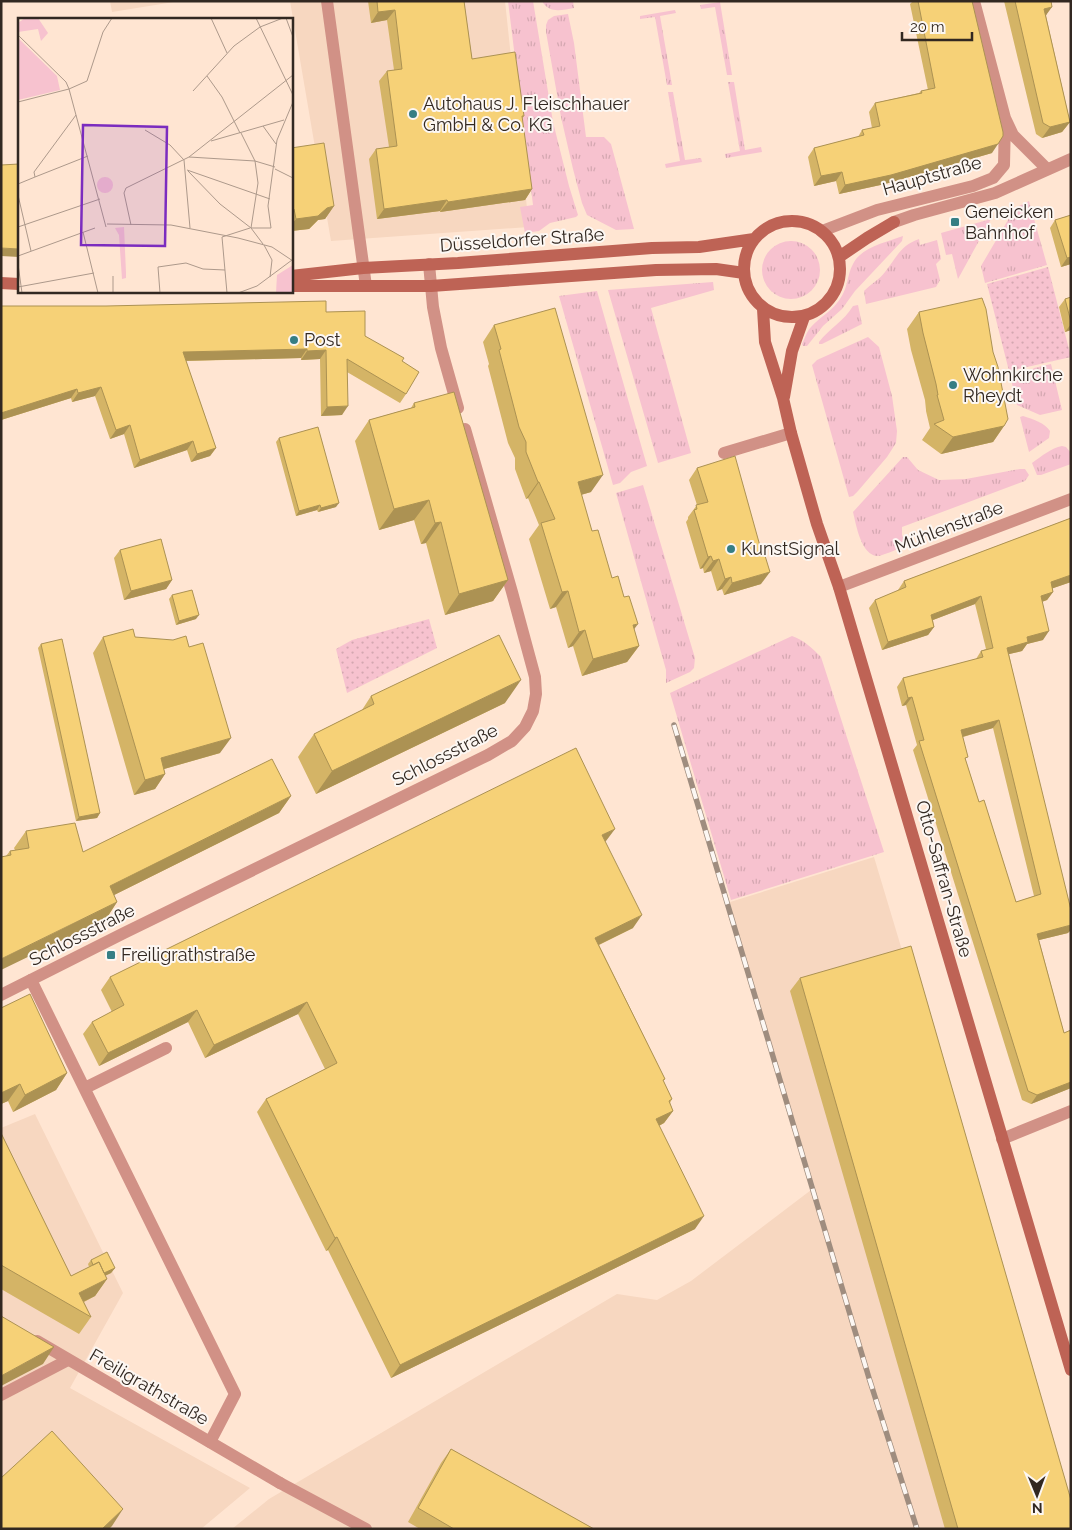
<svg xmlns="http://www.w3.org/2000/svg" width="1072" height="1530" font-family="Raleway,sans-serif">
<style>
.built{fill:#f7d7c0}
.grass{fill:url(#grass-tufts)}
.park{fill:url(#park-dots)}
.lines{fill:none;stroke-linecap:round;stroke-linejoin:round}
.service{stroke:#d19186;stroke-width:12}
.minor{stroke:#d19186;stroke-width:12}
.tertiary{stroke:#d19186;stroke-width:12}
.secondary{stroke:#be6355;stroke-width:12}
.rail-casing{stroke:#9f8d7f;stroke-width:5.5}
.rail{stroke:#fcf7f3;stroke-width:4;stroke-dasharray:11;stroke-linecap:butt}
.wall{fill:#d4b466;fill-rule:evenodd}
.shaded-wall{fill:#ac9253}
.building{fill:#f6d177;stroke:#ac9253;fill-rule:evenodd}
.poi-dot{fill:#367e84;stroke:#fcf7f3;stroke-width:2}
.labels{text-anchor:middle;stroke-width:4;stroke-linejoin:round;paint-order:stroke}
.poi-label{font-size:18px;fill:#322821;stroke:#fcf7f3;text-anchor:start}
.street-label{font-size:18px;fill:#322821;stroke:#fcf7f3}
.inset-road{fill:none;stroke:#ad998b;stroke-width:1}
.view{fill:#7b2cbf;fill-opacity:0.15;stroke:#7b2cbf;stroke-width:2.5}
.inset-edge{fill:none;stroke:#322821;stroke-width:2.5}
</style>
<defs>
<pattern id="grass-tufts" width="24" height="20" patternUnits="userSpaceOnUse" patternTransform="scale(1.25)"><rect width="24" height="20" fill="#f7c2cf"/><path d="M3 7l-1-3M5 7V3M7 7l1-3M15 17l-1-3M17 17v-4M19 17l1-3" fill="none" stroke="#d4a7b1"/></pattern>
<pattern id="park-dots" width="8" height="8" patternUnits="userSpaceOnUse" patternTransform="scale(1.25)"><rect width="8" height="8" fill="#f7c2cf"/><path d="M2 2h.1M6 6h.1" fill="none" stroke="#d4a7b1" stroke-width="1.8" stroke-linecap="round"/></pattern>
</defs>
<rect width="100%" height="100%" fill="#ffe5d2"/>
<!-- built -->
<path class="built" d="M110 1H180L112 12Z
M290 1H505L529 227 331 241Z
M874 857 1071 1513V1529H232L269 1499 617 1294 657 1300 691 1281 815 1187 727 903Z
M35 1114 123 1293 70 1388 250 1488 201 1529H1V1128Z"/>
<!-- grass -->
<path class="grass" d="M508 1H533L553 122 569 186 578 215 576 217 550 223 539 231 525 233 520 207 533 205Z
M542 1H573L574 8C562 10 549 14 542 1Z
M720 2 732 75H727L715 7 701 9 700 5Z
M675 10 676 13 660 16 672 85H667L655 17 640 19V16Z
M568 14 574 43 586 137H604L611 144 634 229 616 230 587 215 582 203 573 169 561 117 546 32V25L548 20 554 16Z
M728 82H734L745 150 761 147 762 152 726 158 725 154 740 151Z
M668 92H673L685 160 701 158 702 162 666 168 665 164 680 161Z
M1029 201 1047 265 985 283 981 266 1015 208Z
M991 219 958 279 952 254 946 255 941 233Z
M903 236 902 241 855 291 842 309 823 326 807 346H803L802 344C805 338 807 331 811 327 819 318 830 312 837 303 849 289 846 277 853 264 861 247 887 242 903 236Z
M919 239 920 245 937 240 941 259 936 264 940 280 936 287 866 304 864 291C871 284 880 279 885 272 896 258 901 245 919 239Z
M762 270a29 29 0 1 1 58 0a29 29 0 1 1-58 0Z
M713 282 714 290 651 308 691 453 658 463 608 290Z
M597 291 647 466 631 472 620 483 613 485 559 296Z
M858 305 862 324 822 344H819V342C829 329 844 321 853 306Z
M868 337 879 347 892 396 897 431 896 443 887 457 858 491 853 496 849 497 812 365 817 360Z
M1051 364 1062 410 1040 415 1017 405 1011 379 1026 376 1034 368Z
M1023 416C1033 419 1045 423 1050 431L1049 438 1029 452 1020 417Z
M1062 446 1066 447 1071 453V464L1041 475H1037L1032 463C1042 456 1051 448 1062 446Z
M903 457H907L918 470 939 480 966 479 1020 469H1025L1029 475 1025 481 902 527V535L904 540 901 548C894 550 885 555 878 556 861 556 856 524 853 512Z
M643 485 695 658 694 668 690 672 666 683V670L616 493Z
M792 636C804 640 812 648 821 657L884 852 731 900 670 693Z"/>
<!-- park -->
<path class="park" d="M1048 267 1071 357 1009 371 987 284Z
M429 619 437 648 347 693 336 649 352 640Z"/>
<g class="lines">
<!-- service -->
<path class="service" d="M327 1 366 286
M724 453 791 433
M31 980 235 1394 210 1442
M85 1088 166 1048
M1 1395 68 1360
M280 1483 366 1529"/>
<!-- minor -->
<path class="minor" d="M839 587 1071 499
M1002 1139 1071 1111
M37 1341 280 1483"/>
<!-- tertiary -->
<path class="tertiary" d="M974 1 1005 118 1013 135 1047 169
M894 222 914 215 995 193 1071 159
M822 231 877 210 973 186 993 178 1004 165 1005 118
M429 264 433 307 441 348 458 408
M1 995 124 933 488 755 512 741 525 727 533 711 536 694 535 677 512 592 465 429"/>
<!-- secondary -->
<path class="secondary" d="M744 269a48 48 0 1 1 96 0a48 48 0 1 1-96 0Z
M839 257 867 238 894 222
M291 276 363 268 458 263 652 248 699 247 754 239
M1 283 19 284
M291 286H431L656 270 716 269 744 273
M763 309 765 342 783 398 791 433 817 524 839 587 1071 1370
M784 397 792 351 804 317"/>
<!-- rail casing -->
<g class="rail-casing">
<path id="rail" d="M674 725 869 1378 917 1529"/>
</g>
<!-- rail -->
<use href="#rail" class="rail"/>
</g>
<!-- wall -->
<path class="wall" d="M368 1H464L472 59 524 116 522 119 532 189 525 200 440 212V211L377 219 369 159 376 149 389 147 379 81 387 71 394 70 387 20 371 23Z
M913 1H972L992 153 885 184 839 194 836 181 814 186 808 157 814 148 858 137 862 130 872 128 869 112 875 103 919 93 921 91 928 90 910 4Z
M1004 1H1051L1046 16 1070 122 1062 132 1042 138 1036 134Z
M291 148 334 206 325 219 318 220 309 229 291 231Z
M1071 215V264L1061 267 1050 228 1055 220Z
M1071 297V330L1065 332 1059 307 1065 299Z
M1 306 326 312 365 336 402 361 406 394 400 403 347 372 342 415 321 416 320 359 301 360V358L186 361 216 448 210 456 191 462 187 450 134 468 124 434 110 439 95 396 72 402 71 398 1 420Z
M919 312 1004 426 993 442 941 454 922 440 930 428 926 411V410L925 400 911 350 907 329Z
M494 325 591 492 581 495 592 531 634 629 639 646 627 662 582 676 573 646 568 648 556 607 550 609 529 539 539 525 528 498 526 499 515 469V458L508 443 488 366 489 364 483 342Z
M414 403 508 580 493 601 445 615 426 543 421 544 414 520 379 530 355 441 369 420 411 408Z
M279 438 336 507 318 512 317 510 296 516 276 442Z
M697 468 761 584 724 595 722 589 717 591 711 571 704 573 703 568 700 569 686 522 688 519V517L697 505 689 480Z
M1071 518V582L1053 588V592L1047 600 1042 602 1043 640 1027 644 1022 651 1009 654 1068 933 1039 940 1064 1033 1071 1030V1088L1031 1104 1022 1100 913 750 917 745 906 705 902 706 897 687 903 678 976 659 981 651 986 649 975 604 933 620 934 627 928 635 882 650 869 608 875 600 898 591V590L904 581ZM993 728 1034 896 1016 902 979 802 966 761 963 737Z
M120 550 172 580 166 589 124 600 114 558Z
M172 595 196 619 176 625 169 599Z
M103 637H135L189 647 220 753 164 769 165 774 155 789 134 795 93 653Z
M41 644 100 813 97 818 76 821 38 648Z
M371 696 505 703 316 794 298 757 314 734 362 710Z
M291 796 279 813 114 895 117 902 106 919 6 856 10 851 15 850 14 848 26 831 83 852Z
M606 841 605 842 633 928 599 945 665 1079 663 1081 672 1099 670 1103 673 1111 664 1123 659 1126 695 1229 391 1378 328 1250 326 1251 257 1112 266 1099 325 1069 298 1014 205 1058 188 1022 99 1066 83 1034 92 1022 112 1012 101 990 110 977Z
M800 978 1071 1529H945L790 991Z
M1 1008 67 1073 56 1090 13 1112 8 1101 1 1104Z
M1 1133 71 1276 89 1267 88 1264 91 1260 115 1268 111 1273 105 1276 107 1279 95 1296 84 1302 91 1317 79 1334 1 1289Z
M451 1449 594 1529H420L408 1522 441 1463Z"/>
<!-- shaded-wall -->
<path class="shaded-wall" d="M1052 7 1044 18V9Z
M395 10 387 20 371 23 378 12Z
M1070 122 1062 132 1042 138 1050 127Z
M998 144 992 153 885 184 839 194 845 185Z
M842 172 836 181 814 186 821 176Z
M532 189 525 200 440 212 448 202Z
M447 200 440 211 377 219 384 209Z
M334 206 325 219 318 220 309 229 291 231V225L296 219 327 208Z
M1 248 19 249V257L1 256Z
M1071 257V264L1061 267 1067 258Z
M1071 324V330L1065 332Z
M307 349 301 358 177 361 183 352Z
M326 350 320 359 301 360 307 351Z
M101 387 95 396 72 402 78 393Z
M77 389 71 398 1 420V413Z
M348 406 342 415 321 416 327 407Z
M130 425 124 434 110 439 116 430Z
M1004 426 993 442 941 454 953 437Z
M193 441 187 450 134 468 140 460Z
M216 448 210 456 191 462 197 454Z
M603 475 591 492 566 499 578 482Z
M538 482H539L528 498 526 499Z
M429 500 414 520 379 530 394 509Z
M339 503 336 507 318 512 321 508Z
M320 505 317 510 296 516 299 511Z
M441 522 426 543 421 544 435 523Z
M711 556 703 568 700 569 708 557Z
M719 559 711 571 704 573 713 561Z
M770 572 761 584 724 595 732 583Z
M1071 575V582L1045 591 1051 582Z
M731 577 722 589 717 591 725 579Z
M172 580 166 589 124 600 131 591Z
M508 580 493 601 445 615 459 594Z
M568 591 556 607 550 609 562 592Z
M1053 592 1047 600 1035 604 1041 596Z
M981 596 975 604 925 623 931 615Z
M199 615 196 619 176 625 179 621Z
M638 624 626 640 633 625Z
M934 627 928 635 882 650 888 642Z
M585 630 573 646 568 648 579 632Z
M1049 631 1043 640 1027 644 1022 651 1001 656 1007 648 1027 637Z
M639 646 627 662 582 676 593 659Z
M521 680 505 703 316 794 332 771Z
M912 697 906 705 902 706 908 698Z
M999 720 993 728 955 739 961 730Z
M231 738 220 753 150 773 161 758Z
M165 774 155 789 134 795 145 780Z
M291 796 279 813 98 903 110 886Z
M100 813 97 818 76 821 79 817Z
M615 829 606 841 593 848 602 835Z
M117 902 106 919 1 970V959Z
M642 915 633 928 586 951 595 938Z
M1071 925V930L1068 933 1031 942 1037 934Z
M307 1002 298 1014 205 1058 214 1045Z
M197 1010 188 1022 99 1066 108 1053Z
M67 1073 56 1090 13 1112 25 1095Z
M1071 1082V1088L1031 1104 1037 1095Z
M20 1084 8 1101 1 1104V1093Z
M673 1111 664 1123 647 1132 656 1119Z
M704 1216 695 1229 391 1378 400 1365Z
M337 1237 328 1250 326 1251 335 1238Z
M115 1268 111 1273 95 1280 98 1276Z
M107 1279 95 1296 73 1307 79 1293Z
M54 1347 43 1364 1 1386V1376Z
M123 1509 112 1526 109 1529H102Z"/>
<!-- building -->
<path class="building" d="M377 1H464L472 59 515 52 524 116H522L532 189 448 202 447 200 384 209 376 149 397 146 387 71 402 69 395 10 378 12Z
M918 1H972L1003 132V136L998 144 891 175 845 185 842 172 821 176 814 148 864 135 862 130 880 126 875 103 922 93 921 91 935 88Z
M1015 1H1051L1052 7 1044 9 1070 122 1050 127 1043 123Z
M324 143 334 206 327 208 318 216 296 219 294 209H291V148Z
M19 164V249L1 248V165Z
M1071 215V257L1067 258 1055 220Z
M1071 297V322L1065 299Z
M982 298 986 309 993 352 998 367 1008 419 1004 426 953 437 934 424 944 420 937 395H938L936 384 923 333 919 312Z
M326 301V312L365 311V336L404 358 402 361 419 372 406 394 347 359 348 406 327 407 326 350 307 351V349L183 352 216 448 197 454 193 441 140 460 130 425 116 430 101 387 78 393 77 389 1 413V306H106Z
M555 308 603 475 578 482 592 531 598 530 612 578 618 576 624 597 629 596 638 624 633 625 639 646 593 659 585 630 579 632 568 591 562 592 541 523 555 519 539 482H538L526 452V442L519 427 499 350 501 349 494 325Z
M454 392 508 580 459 594 441 522 435 523 429 500 394 509 369 420 415 407 414 403Z
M318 427 339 503 321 508 320 505 299 511 279 438Z
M735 456 760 546H762L770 572 732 583 731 577 725 579 719 559 713 561 711 556 708 557 694 510 697 509 696 505 708 502 697 468Z
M1071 518V575L1051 582 1053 592 1041 596 1049 631 1027 637 1028 642 1007 648 1071 910V925L1037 934 1064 1033 1071 1030V1082L1037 1095 1028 1091 919 741 924 740 912 697 908 698 903 678 983 657 981 651 993 648 981 596 931 615 934 627 888 642 875 600 906 587 904 581ZM999 720 1041 894 1016 902 984 800 979 802 965 758 968 757 961 730Z
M161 539 172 580 131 591 120 550Z
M192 590 199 615 179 621 172 595Z
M133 629 135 637 173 640 186 636 189 647 203 643 231 738 161 758 165 774 145 780 103 637Z
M499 635 521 680 332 771 314 734 374 704 371 696Z
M62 639 100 813 79 817 41 644Z
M576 748 615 829 602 835 642 915 595 938 665 1079 663 1080 672 1099 669 1101 673 1111 656 1119 704 1216 400 1365 337 1237 335 1238 266 1099 337 1063 307 1002 214 1045 197 1010 108 1053 92 1022 124 1005 110 977Z
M272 759 291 796 110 886 117 902 1 959V857L11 855 10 851 29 848 26 831 75 823 83 852Z
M911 946 1071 1500V1529H958L800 978Z
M30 994 67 1073 25 1095 20 1084 1 1093V1008Z
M1 1133 71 1276 99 1262 107 1279 79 1293 91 1317 1 1265Z
M107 1252 115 1268 104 1273 99 1262 93 1265 91 1260Z
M1 1316 54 1347 1 1376Z
M52 1431 123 1509 102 1529H1V1478Z
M451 1449 594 1529H454L418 1508Z"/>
<!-- markers -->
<g class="poi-dot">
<circle cx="413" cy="114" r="5"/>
<rect x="950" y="217" width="10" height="10" rx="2.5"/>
<circle cx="294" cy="340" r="5"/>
<circle cx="953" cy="385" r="5"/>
<circle cx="731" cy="549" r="5"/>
<rect x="106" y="950" width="10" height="10" rx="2.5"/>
</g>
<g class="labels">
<!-- poi labels -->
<g class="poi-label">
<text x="423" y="110">Autohaus J. Fleischhauer<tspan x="423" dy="21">GmbH &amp; Co. KG</tspan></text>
<text x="965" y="218">Geneicken<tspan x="965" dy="21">Bahnhof</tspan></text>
<text x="304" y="346">Post</text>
<text x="963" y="381">Wohnkirche<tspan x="963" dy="21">Rheydt</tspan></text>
<text x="741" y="555">KunstSignal</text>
<text x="121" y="961">Freiligrathstraße</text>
</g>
<!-- street labels -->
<g class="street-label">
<text transform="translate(932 176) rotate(-16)" y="6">Hauptstraße</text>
<text transform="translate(522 240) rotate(-4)" y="6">Düsseldorfer Straße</text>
<text transform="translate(949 527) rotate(-21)" y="6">Mühlenstraße</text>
<text transform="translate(445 755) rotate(-27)" y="6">Schlossstraße</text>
<text transform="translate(944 879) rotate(74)" y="6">Otto-Saffran-Straße</text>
<text transform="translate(82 935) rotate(-27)" y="6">Schlossstraße</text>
<text transform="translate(149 1387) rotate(30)" y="6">Freiligrathstraße</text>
</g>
</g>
<!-- overview -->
<g transform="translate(18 18)">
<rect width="275" height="275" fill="#ffe5d2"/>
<path d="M7 0H20L30 15 23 23 20 11 0 14V5ZM79 167a8 8 0 1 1 16 0a8 8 0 1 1-16 0ZM106 209 108 255V260L104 261 101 217 97 210Z" fill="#f7c2cf"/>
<path d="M275 247V275H258L259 257Z" fill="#f7c2cf"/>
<path d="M0 20 39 58 42 72 0 82Z" fill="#f7c2cf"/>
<path class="inset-road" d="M193 0 209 35M238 0 275 77M268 0 275 19M0 17 48 64 51 71 69 63 85 14 94 0M189 58 204 79 222 115M175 73 216 28 242 9 265 0M0 84 51 71 88 209M245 108 258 126M127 112 152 127 166 142 172 210M223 115 237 143 240 165 233 210M193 123 266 102M171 139 237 143 257 149M257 151 275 160M169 152 252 181M170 153 202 186 233 210M17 159 70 138M0 166 17 159 16 154 58 97M0 177 13 233M89 206 153 207 220 220 254 229 275 243M113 207 106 175 108 170 171 139 275 57M0 209 82 181M233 210H253L250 188 259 122 275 84M233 210 245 226M65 214 80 275M246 227 254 242 252 259M0 238 77 210M0 246 4 275M0 269 76 255M95 275V258M142 275 140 249 168 245 185 251 207 252M209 275 204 219 232 210M220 275 239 268 274 242"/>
<path class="view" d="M65 107 149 109 147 228 63 227Z"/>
<rect width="275" height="275" class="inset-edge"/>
</g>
<!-- border -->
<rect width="1072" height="1530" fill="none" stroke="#322821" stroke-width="5"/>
<!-- north arrow -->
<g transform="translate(1037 1495) rotate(179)" stroke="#fcf7f3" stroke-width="4" paint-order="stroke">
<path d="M0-4L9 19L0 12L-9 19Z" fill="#322821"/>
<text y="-8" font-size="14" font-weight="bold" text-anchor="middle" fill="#322821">N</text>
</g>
<!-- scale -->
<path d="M902 32v8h70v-8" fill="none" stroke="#322821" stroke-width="2.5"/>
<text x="910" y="32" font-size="15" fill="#322821" stroke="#fcf7f3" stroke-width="4" paint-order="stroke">20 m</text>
</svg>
